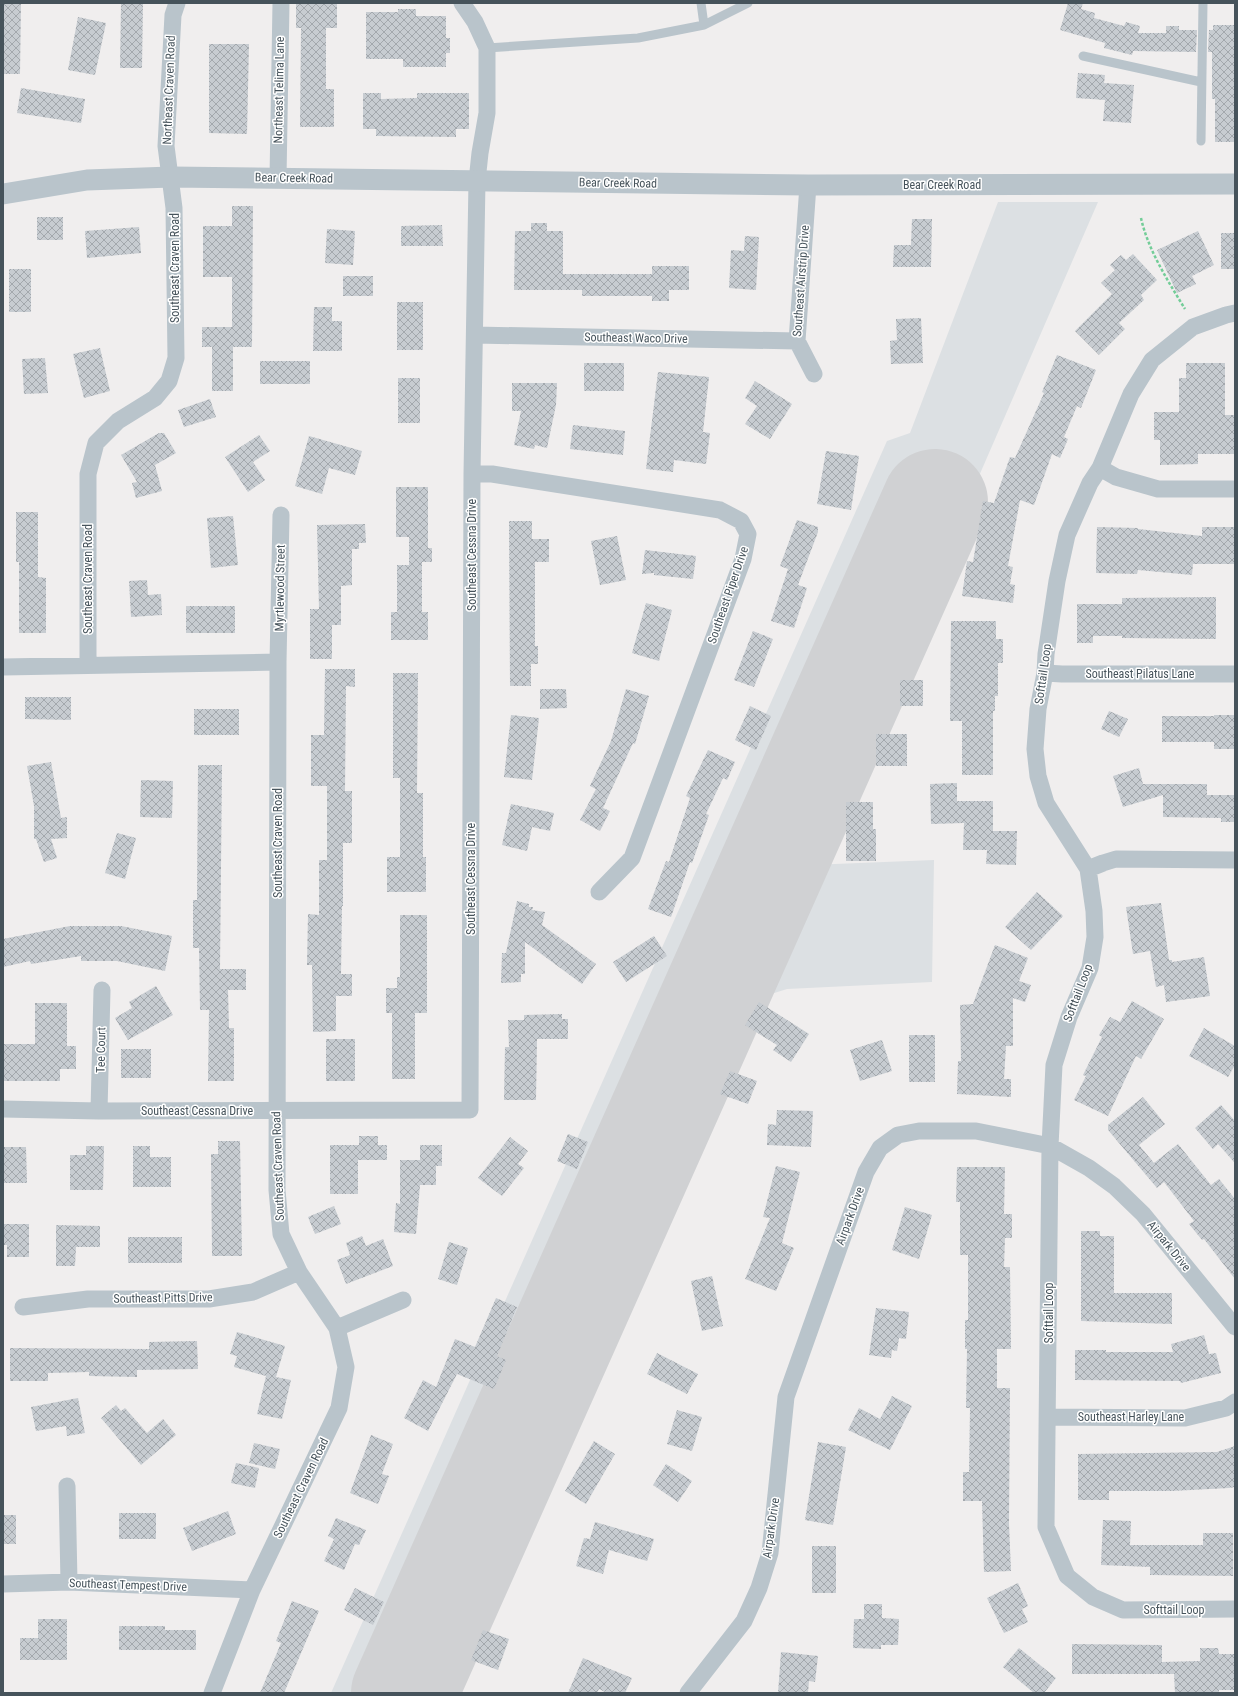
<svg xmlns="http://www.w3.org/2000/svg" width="1238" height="1696" font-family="'Roboto Condensed',sans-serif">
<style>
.airport{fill:#dce0e3}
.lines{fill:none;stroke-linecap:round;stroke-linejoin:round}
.runway{stroke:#d0d1d3;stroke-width:106}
.building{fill:url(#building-cross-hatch)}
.path{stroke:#73cd98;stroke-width:2.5;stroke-dasharray:3 2;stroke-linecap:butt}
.service{stroke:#b9c4cb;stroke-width:9}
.minor{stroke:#b9c4cb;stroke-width:17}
.tertiary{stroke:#b9c4cb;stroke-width:21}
.labels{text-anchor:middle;stroke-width:3;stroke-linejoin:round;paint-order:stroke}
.street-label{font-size:12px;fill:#46535b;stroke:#fff}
</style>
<defs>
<pattern id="building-cross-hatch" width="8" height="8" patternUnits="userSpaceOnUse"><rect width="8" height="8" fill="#c7ccd1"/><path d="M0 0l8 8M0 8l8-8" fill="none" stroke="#a3a8ad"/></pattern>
</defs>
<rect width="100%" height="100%" fill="#f0eeee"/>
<!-- airport -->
<path class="airport" d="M998 202H1098L810 865 934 860 932 982 787 989 768 995 752 1008 741 1025 575 1403 443 1693H331L887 441 910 433Z"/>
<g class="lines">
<!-- runway -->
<path class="runway" d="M404 1693 935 502"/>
</g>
<!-- building -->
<path class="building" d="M3 3H21L20 74H3Z
M121 3H143L142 68H120Z
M296 3H337V28H326V89H334V127H300L301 28H296Z
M1068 3H1083L1081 9 1095 13 1094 18 1124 26 1126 22 1140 26 1138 33H1166V26H1179V30H1197L1196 52 1133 51 1132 55 1104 48 1105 43 1060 30Z
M398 9H416V16H446V38H450V53H446V67H403V59H366V12H398Z
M78 17 106 23 95 75 68 70Z
M1213 25H1235V142H1215V99H1212V52H1208L1209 30H1213Z
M209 44H249L247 134 209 133Z
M1078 73 1105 75 1104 83 1134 85 1131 123 1103 121 1105 100 1076 98Z
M21 88 85 99 81 123 17 113Z
M363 93H381V99L417 98V93H469V129H456V137L376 136V129H363Z
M232 206H253L252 347H233V391H212V347H202V327H232V277H203V226H232Z
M37 217H63V240H37Z
M912 219H932L931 267H893L894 245H911Z
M531 223H547V231H563V274H652V266H689V290H669V301H652V296H582V290H514L515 231H531Z
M442 225 443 246H401V226Z
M139 227 141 253 87 258 85 231Z
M327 229 355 231 353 265 325 263Z
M1198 231 1214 265 1192 276 1196 284 1177 293 1157 250Z
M1221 233H1235V269H1221Z
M745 236 759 237 756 290 729 288 731 250 744 251Z
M1133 254 1157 280 1141 295 1144 300 1119 323 1125 329 1099 355 1075 331 1112 294 1101 283 1115 270 1110 265 1121 255 1126 260Z
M9 269H31V312H9Z
M343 276H373V296H343Z
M397 302H423V350H397Z
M314 307H332V321H342V351H313Z
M921 318 923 363 891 364 890 341 897 340 896 319Z
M100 348 110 391 84 398 73 354Z
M1057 355 1096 370 1081 408 1077 406 1064 437 1068 439 1060 458 1052 454 1034 505 1020 500 1008 566 1013 567 1010 584 1015 585 1013 603 962 596 967 561 973 562 983 501 994 503 1010 457 1015 458 1044 393 1042 392Z
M45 358 48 393 24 394 22 359Z
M260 361H310V384H260Z
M584 363H624V391H584Z
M1186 363H1225V415H1235V454H1198V464L1160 465V440H1154V412H1179V378H1186Z
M658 372 709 377 703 432 710 433 706 464 674 460 673 472 646 469Z
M398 378H420V423H398Z
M755 381 792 404 770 439 745 424 757 406 745 398Z
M512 383H557L556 405 547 448 535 445 534 449 514 445 521 411H512Z
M210 399 216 417 184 427 178 410Z
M573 425 625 431 623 455 570 449Z
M159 433H164L176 453 155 465 162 491 136 498 132 483 137 482 121 455Z
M259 435 270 451 253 462 265 480 248 492 225 457Z
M309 436 362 451 355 475 329 468 322 494 295 486Z
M826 451 859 456 851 510 817 504Z
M396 487H428V548H432V562H422V612H428V640H391V612H397V565H409V537H396Z
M16 512H38V577L46 578V633H19V562H16Z
M233 516 238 565 211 568 207 518Z
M797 520 818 527V532L798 585 807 588 794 628 771 621 788 569 780 566Z
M509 521H532V539H549V562H535V646H538V664H531V686H510Z
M365 524 366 543H359V549H352V585L341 586V625H332V659H310V609H319L317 525Z
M1097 527 1138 528V529L1202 536V527H1235V564H1193L1192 575 1138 570 1137 574 1096 573Z
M617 536 626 580 600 585 591 541Z
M645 550 696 556 693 579 654 575V573L642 574Z
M147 580 148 595 161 594 162 615 131 617 129 581Z
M1216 597V639L1122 638V636H1093V643H1077V604H1122V598Z
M646 603 672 610 659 661 632 653Z
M186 606H235V633H186Z
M951 621H996V639H1003V663H998V696H995V711H993V775H962V721H950Z
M753 631 773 639 754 687 734 680Z
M325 669H355V687L346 686 345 791H352V843H343V906H342L341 974H352V996H336V1031L313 1032 312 965H307L308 914 319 915V860H327V786H311V735H324Z
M393 673H418L417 793H423V857H426V892H387V857H400V778H393Z
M900 680H923V706H900Z
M540 689H566L567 708 540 709Z
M626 689 649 696 635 744 633 743 603 808 610 811 600 831 580 820 596 789 590 786 611 741Z
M25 697H71V720L25 719Z
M750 706 771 716 756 750 735 740Z
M194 709H239V735H194Z
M1109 711 1128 719 1119 737 1101 729Z
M511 715 539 718 532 780 504 777Z
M1214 715H1235V749H1214V742H1162V716H1214Z
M876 734H907V766H876Z
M708 750 735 762 727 780 723 778 706 814 709 815 692 863 690 862 671 917 648 909 666 861 669 862 690 798 686 796Z
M51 762 61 818 67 817V838L51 839 57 858 44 862 36 839H34V806L27 766Z
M198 765H222L220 969H246V990H228L229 1028H234V1081H208L209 1010H200L199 948H193V900H197Z
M1139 768 1143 784H1207V795H1235V822H1221V818L1163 817V795L1123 807 1113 776Z
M141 780 173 781 172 818 140 817Z
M957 783V801H993V831H1017L1016 865 986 864 987 850H963L964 823 931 824 930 784Z
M846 802H873V829H876V861H846Z
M511 804 554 813 550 831 532 827 527 851 502 845Z
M117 833 136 838 125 879 105 873Z
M1037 892 1063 916 1031 950 1005 927Z
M517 901 529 904V907H533L532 910 545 912 542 925 596 964 582 984 525 942V974H521V982L501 983 502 953H506Z
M1161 903 1169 960H1172V962L1204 957 1210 996 1166 1002 1164 985 1156 987 1150 951 1133 954 1126 907Z
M400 915H427V1013H415V1079H392V1013H386V988H397V977H400Z
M70 926H121L172 936 165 971 117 961H81V956L31 964 30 961 3 967V939Z
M654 936 667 956 626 982 613 962Z
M995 945 1028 958 1019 981 1031 985 1025 1002 1013 998V1046H1006L1004 1079H1011V1097L957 1094 958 1061H961L960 1005 973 1004Z
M156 986 173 1015 128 1040 115 1018 132 1008 129 1002Z
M1132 1001 1164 1019 1141 1059 1136 1056 1108 1116 1074 1100 1086 1076 1083 1075 1102 1037 1099 1035 1110 1017 1120 1022Z
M759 1002 809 1034 791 1062 773 1050 777 1045 745 1025Z
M35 1003H67V1046H76V1069H60V1081H3V1044H35Z
M562 1014V1019H568V1039H537L536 1100H504L505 1047H509L508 1020H524V1015Z
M1204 1028 1235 1046V1065L1228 1077 1189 1056Z
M909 1035H935V1082H909Z
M326 1039H355V1081H326Z
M882 1040 892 1071 860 1081 850 1050Z
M121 1049H151V1078H121Z
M730 1071 757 1081 748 1104 720 1094Z
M1143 1097 1165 1124 1139 1145 1154 1163 1178 1144 1211 1185 1219 1179 1235 1199V1279L1204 1239 1202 1240 1189 1224 1194 1221 1164 1182 1157 1188 1108 1130V1125Z
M1221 1105 1235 1121V1163L1218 1144 1213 1149 1195 1128Z
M777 1110 813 1111 811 1147 767 1145 768 1124 776 1125Z
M568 1134 588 1142 577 1169 557 1161Z
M359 1136H378V1145H387V1160H358V1194H330V1145H359Z
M510 1137 528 1151 518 1164 524 1168 502 1196 478 1178Z
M218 1141H240L242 1256H212L211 1154H218Z
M420 1145H442V1166H436V1185H420L416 1234 394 1232 396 1203 400 1204V1160H420Z
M86 1146H104L103 1190H70V1155H86Z
M133 1146H150V1157H171V1187H133Z
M3 1147H26L27 1183H3Z
M776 1166 800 1172 782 1243 794 1248 776 1291 745 1279 770 1218 763 1217Z
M957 1167H1005L1004 1214H1012V1238H1005L1004 1267H1010L1011 1349H997V1388H1010L1009 1524 1011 1571 984 1572 982 1501H963V1472H969L970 1408H966L967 1349H965V1320H968V1255H960V1202H956Z
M334 1206 341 1224 315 1234 308 1217Z
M905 1207 932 1215 919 1259 892 1250Z
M3 1224H29V1257H7V1245H3Z
M56 1225 100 1226V1247H76L75 1266H56Z
M1081 1231H1100V1236H1114V1293H1172V1324L1081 1321Z
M362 1236 366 1246 383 1239 393 1266 346 1284 337 1260 350 1255 346 1243Z
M128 1237H182V1263H128Z
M449 1242 468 1248 457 1285 438 1279Z
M712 1276 723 1326 702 1331 691 1281Z
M496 1298 517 1307 497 1356 506 1360 494 1389 457 1374 428 1431 404 1418 423 1380 436 1387 455 1339 475 1347Z
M876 1308 909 1312 906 1339 899 1338 897 1351 892 1350 891 1358 869 1355Z
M237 1332 285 1346 276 1377 291 1380 282 1419 257 1414 266 1376 234 1367 237 1356 230 1354Z
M1204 1335 1209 1354 1216 1353 1221 1373 1181 1383 1180 1381 1075 1380V1350H1106V1352H1173L1171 1344Z
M197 1341 198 1369 137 1370V1377L89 1376V1372L48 1373V1381H10V1348L149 1349V1342Z
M657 1353 698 1374 687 1394 647 1374Z
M892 1396 912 1406 890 1450 848 1430 859 1408 880 1419Z
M78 1398 85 1433 67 1436 66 1426 36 1431 31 1407Z
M116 1405 121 1411 125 1408 147 1433 163 1419 176 1435 141 1465 101 1418Z
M677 1410 702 1417 692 1451 667 1444Z
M371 1435 393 1444 382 1474 389 1476 378 1504 350 1493Z
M594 1441 615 1454 586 1504 565 1491Z
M818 1442 846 1447 833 1525 805 1520Z
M254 1443 280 1449 275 1469 249 1463Z
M1235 1446V1487L1229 1488 1172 1491H1109V1500H1078V1454L1217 1452Z
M236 1463 259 1468 255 1488 231 1483Z
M666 1464 692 1481 678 1502 653 1485Z
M228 1511 236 1534 192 1551 183 1528Z
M119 1513H156V1539H119Z
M3 1515H16V1544H3Z
M336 1518 366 1530 359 1545 355 1544 344 1570 324 1561 334 1539 328 1536Z
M1103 1520 1131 1521 1130 1545H1203V1533H1233V1576L1150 1575V1567L1101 1565Z
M595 1522 654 1539 647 1561 609 1550 603 1574 576 1566 584 1538 590 1539Z
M812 1546H836V1593H812Z
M1018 1583 1028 1606 1022 1609 1028 1622 1004 1633 987 1598Z
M355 1588 384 1602 373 1625 344 1610Z
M292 1601 319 1611 284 1693H260L281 1643 276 1641Z
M864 1604H882V1618L899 1619 898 1645H881V1649L853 1648 854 1619H864Z
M38 1619H67V1660H20V1638H38Z
M119 1626H165V1630H196V1650H119Z
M483 1630 509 1639 498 1670 471 1660Z
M1072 1644 1162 1645V1662L1200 1661V1648H1218L1219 1654H1235V1690H1219V1693H1175L1174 1674H1072Z
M1019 1648 1056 1678 1044 1693H1034L1003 1667Z
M781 1652 818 1656 815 1682 809 1681 808 1693H778Z
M583 1658 632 1678 625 1693H607L599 1689 597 1693H568Z"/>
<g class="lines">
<!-- path -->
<path class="path" d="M1141 218C1148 250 1168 281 1185 309"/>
<!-- service -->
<path class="service" d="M701 3 704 25
M487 48 638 38 704 25 748 3
M1083 56 1201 82
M1201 141 1203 3"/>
<!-- minor -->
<path class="minor" d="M278 178 281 3
M808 185 797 341 814 374
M1235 313 1226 315 1193 327 1152 360 1131 394 1100 468 1090 483 1067 535 1057 581 1046 654 1045 673 1038 709 1035 749 1038 776 1046 803 1088 869 1094 911 1095 937 1090 968 1069 1017 1054 1065 1050 1146 1046 1527 1067 1576 1093 1597 1123 1610 1235 1609
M475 335 797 341
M1100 468 1116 477 1158 489H1235
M472 474H492L720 510 741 521 748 534 743 559 632 858 599 892
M88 664V474L96 443 118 421 155 398 169 381 176 358 174 208 166 146 173 15 177 3
M3 667 278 662
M1045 673 1062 674H1235
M1088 869 1103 863 1116 859 1235 860
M3 1109 99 1111 470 1110 472 474 477 181 480 153 487 113V48L475 22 462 3
M99 1111 102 990
M23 1307 88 1299H209L253 1292 299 1272
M337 1328 403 1300
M1048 1417 1185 1418 1226 1408 1235 1402
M67 1486 69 1582
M3 1584 69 1582 252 1590
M212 1693 252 1590 339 1408 346 1367 337 1328 299 1272 281 1234 277 1190 278 662 281 515
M688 1693 744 1621 759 1588 770 1553 786 1397 866 1172 880 1148 898 1135 919 1131H976L1050 1146 1089 1168 1114 1186 1143 1214 1235 1327"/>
<!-- tertiary -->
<path class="tertiary" d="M3 194 87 180 171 177 808 185 1235 184"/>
</g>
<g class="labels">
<!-- street labels -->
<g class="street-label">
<text transform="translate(169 90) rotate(-88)" y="4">Northeast Craven Road</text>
<text transform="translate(279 90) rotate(-89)" y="4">Northeast Telima Lane</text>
<text transform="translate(294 178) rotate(1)" y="4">Bear Creek Road</text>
<text transform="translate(618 183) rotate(1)" y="4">Bear Creek Road</text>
<text x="942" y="189">Bear Creek Road</text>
<text transform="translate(175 268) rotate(-90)" y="4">Southeast Craven Road</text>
<text transform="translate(801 281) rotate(-86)" y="4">Southeast Airstrip Drive</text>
<text transform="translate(636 338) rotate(1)" y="4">Southeast Waco Drive</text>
<text transform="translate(472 555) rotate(-90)" y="4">Southeast Cessna Drive</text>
<text transform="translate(88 579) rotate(-90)" y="4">Southeast Craven Road</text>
<text transform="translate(280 588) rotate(-89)" y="4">Myrtlewood Street</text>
<text transform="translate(728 595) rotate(-71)" y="4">Southeast Piper Drive</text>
<text transform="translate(1043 674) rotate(-82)" y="4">Softtail Loop</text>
<text x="1140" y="678">Southeast Pilatus Lane</text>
<text transform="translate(278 843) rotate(-90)" y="4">Southeast Craven Road</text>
<text transform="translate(471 879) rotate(-90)" y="4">Southeast Cessna Drive</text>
<text transform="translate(1078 993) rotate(-69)" y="4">Softtail Loop</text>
<text transform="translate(101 1050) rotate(-89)" y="4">Tee Court</text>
<text x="197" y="1115">Southeast Cessna Drive</text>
<text transform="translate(278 1166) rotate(-92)" y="4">Southeast Craven Road</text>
<text transform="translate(850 1216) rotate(-70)" y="4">Airpark Drive</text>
<text transform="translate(1169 1246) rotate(51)" y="4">Airpark Drive</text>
<text transform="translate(163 1298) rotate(-1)" y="4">Southeast Pitts Drive</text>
<text transform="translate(1049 1313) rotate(-90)" y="4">Softtail Loop</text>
<text x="1131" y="1421">Southeast Harley Lane</text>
<text transform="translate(301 1488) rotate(-64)" y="4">Southeast Craven Road</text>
<text transform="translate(771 1528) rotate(-82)" y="4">Airpark Drive</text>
<text transform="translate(128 1585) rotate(2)" y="4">Southeast Tempest Drive</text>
<text x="1174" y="1614">Softtail Loop</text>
</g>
</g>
<!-- border -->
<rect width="1238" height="1696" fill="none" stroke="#46535b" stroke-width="8"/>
</svg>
